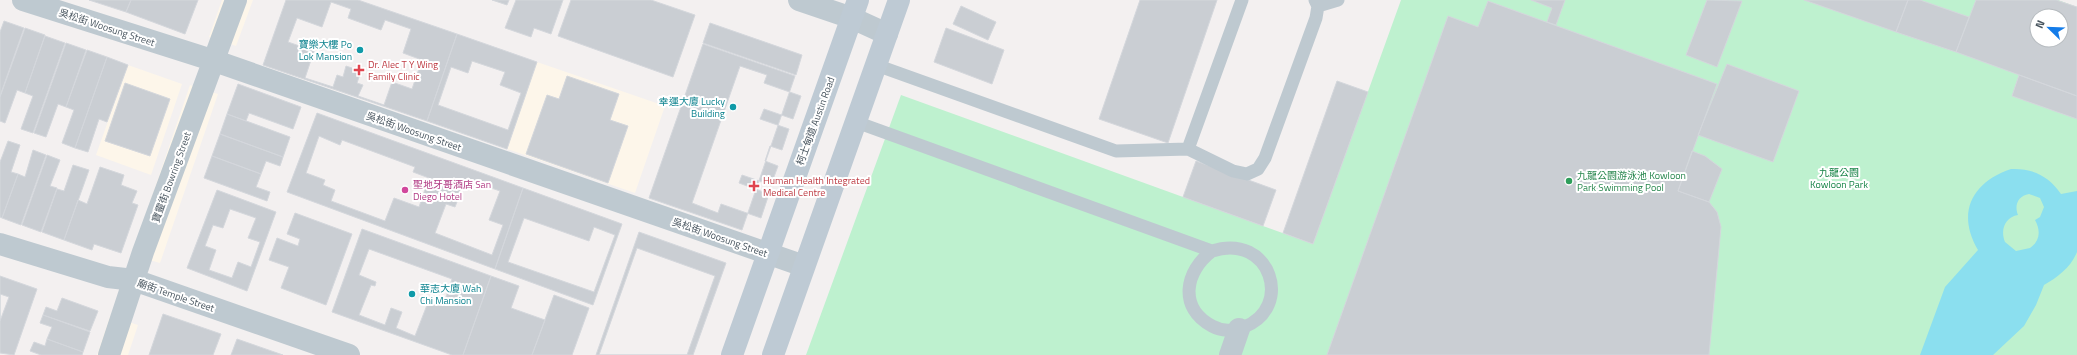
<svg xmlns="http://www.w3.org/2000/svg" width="2077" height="355" font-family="'Titillium Web','Noto Sans TC',sans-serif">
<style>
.commercial{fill:#fdf6ea}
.green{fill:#bef1cf;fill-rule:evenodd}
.water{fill:#8bdfef;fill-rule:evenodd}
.building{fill:#caced3;stroke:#d4d7dc;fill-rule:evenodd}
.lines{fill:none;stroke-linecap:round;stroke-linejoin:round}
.lane{stroke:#bec9d0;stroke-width:13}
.street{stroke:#bec9d0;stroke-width:22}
.secondary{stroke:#becad4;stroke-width:22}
.culture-dot{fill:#0f9aa8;stroke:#fff;stroke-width:1.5}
.health-dot{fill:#e0444e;stroke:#fff;stroke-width:1.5}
.leisure-dot{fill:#2e9e5b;stroke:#fff;stroke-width:1.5}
.hotel-dot{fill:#d1479c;stroke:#fff;stroke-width:1.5}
.labels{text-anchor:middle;stroke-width:4;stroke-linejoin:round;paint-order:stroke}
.street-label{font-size:10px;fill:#48555f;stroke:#fff}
.culture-label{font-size:10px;fill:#0d838f;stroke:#fff;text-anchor:end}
.health-label{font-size:10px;fill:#be3a42;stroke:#fff;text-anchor:start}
.park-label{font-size:10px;fill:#158346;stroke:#fff}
.leisure-label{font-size:10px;fill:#27864d;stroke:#fff;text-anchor:start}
.hotel-label{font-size:10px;fill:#b23c85;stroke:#fff;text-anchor:start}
</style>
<rect width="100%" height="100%" fill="#f3f0f0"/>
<!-- commercial -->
<path class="commercial" d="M222 0H253L236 46 209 37Z
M537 62 665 106 635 193 507 149Z
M128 65 182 84 151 175 96 155Z
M190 85 218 94 160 263 132 255Z
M110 316 138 325 128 355H97Z"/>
<!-- green -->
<path class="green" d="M1401 0H2058L2077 7V355H806L901 95 1313 244ZM2037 16H2061V40H2037Z"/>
<!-- water -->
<path class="water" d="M2011 169C2032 168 2049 176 2061 194L2077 191V252C2071 267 2058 277 2044 285L2036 305 2024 326 1993 355H1920L1945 287 1978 250C1956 213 1972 182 2011 169ZM2029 194 2040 198 2044 207 2040 217 2035 220C2041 231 2040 241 2030 248L2016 251 2005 242C2000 230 2005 217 2018 215 2014 205 2018 196 2029 194Z"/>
<!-- building -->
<path class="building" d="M89 0H131L126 12Z
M131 0H198L185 34 126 12Z
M286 0H358L457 34 427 121 263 65Z
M492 0H509L507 5Z
M516 0H563L551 34 534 28 531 37 505 28Z
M571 0H651L695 15 673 77 558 36Z
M1140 0H1217L1168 143 1099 119Z
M1531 0H1565L1556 25 1547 22 1552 8Z
M1707 0 1742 1 1717 67 1686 55Z
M1804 0H1908L1896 32Z
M1908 0H1920L1969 17 1956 52 1896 32Z
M1976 0H2056L2077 7V96L1956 52ZM2037 16H2061V40H2037Z
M1488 1 1717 84 1678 191 1709 202 1717 212 1721 227 1709 355H1327L1448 16 1478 27Z
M331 2 351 9 348 18 381 30 385 20 411 29 403 53 422 60 412 89 392 82 384 105 358 96 363 85 357 83 361 71 346 66 343 77 337 75 333 87 305 78 314 51 288 42 297 18 322 27Z
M961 6 996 22 988 40 953 24Z
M4 21 24 28 0 96V32Z
M710 23 802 55 796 75 703 43Z
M25 28 45 35 25 93 17 90 5 123 0 121V97Z
M946 28 1004 50 992 84 934 62Z
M457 34 537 62 507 149 427 121Z
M45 36 65 43 33 133 21 129 33 96 25 93Z
M66 43 86 50 66 107 58 104 46 137 34 133Z
M703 44 795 76 742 230 649 198Z
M87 50 107 57 75 148 62 143 74 110 66 107Z
M107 57 128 65 107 122 99 119 88 152 75 148Z
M472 61 505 72 500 85 521 93 508 130 438 105 451 67 468 73Z
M1727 64 1799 91 1773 162 1698 135Z
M740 66 767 75 764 83 801 96 793 119 764 109 760 119 789 129 782 150 770 146 765 161 778 166 771 185 742 175 739 183 769 194 761 218 721 204 718 213 692 203Z
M2019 75 2077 96V119L2012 96Z
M567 76 619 94 610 120 628 126 608 183 526 154 547 95 559 99Z
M1337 81 1368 92 1313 244 1283 233Z
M125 83 170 99 150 156 105 141Z
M238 84 301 107 293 129 249 113 246 121 227 114Z
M317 113 523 188 495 269 287 192Z
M227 114 290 137 283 157 220 134Z
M220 134 283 157 280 166 266 161 261 174 212 156Z
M319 136 340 145 342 140 415 167 413 172 429 178 419 207 394 198 385 221 331 201 335 190 323 185 325 180 306 173Z
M8 141 20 145 11 172 18 174 2 218 0 217V162Z
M33 150 46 155 21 225 2 218 18 174 25 177Z
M1692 151 1705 156 1722 169 1709 202 1678 191Z
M47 155 60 160 50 186 57 188 41 232 22 225Z
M212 156 261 174 256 187 270 192 267 201 204 178Z
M1196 161 1276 190 1263 226 1183 197Z
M73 165 89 170 64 240 42 232 57 189 64 191Z
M100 167 124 175 121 185 137 191 132 203 138 205 121 253 94 244 92 250 64 240 78 200 87 204Z
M466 179 500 191 489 220 503 225 492 255 435 233 446 204 455 207Z
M523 188 622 224 593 305 495 269Z
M217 190 276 212 247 291 187 268Z
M230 209 256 218 248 238 260 242 251 267 238 262 232 278 209 270 216 250 205 246 213 225 223 228Z
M295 213 352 234 326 305 281 288 289 267 269 260 277 238 298 246 300 239 287 234Z
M524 218 589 241 594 227 615 235 594 292 508 262Z
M362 229 491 276 463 355H452L332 312Z
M639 232 726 263 693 355H596Z
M637 248 715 276 687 355H599Z
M369 249 452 279 443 306 424 299 422 303 427 305 415 336 396 328 402 312 391 308 385 325 359 315 371 285 375 286 376 282 359 275Z
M0 276 37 289 14 355 0 353Z
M491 276 519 286 511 308 545 320 532 355H463Z
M0 294 9 297 0 321Z
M554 295 589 308 572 355H532Z
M62 298 98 311 90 331 43 315 46 307 57 311Z
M163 314 221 334 213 355H149Z
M43 315 90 332 83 352 47 339 52 327 40 323Z
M47 339 83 352 82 355H41L30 351 34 342 45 346Z
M237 339 283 355H231Z"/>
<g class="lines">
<!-- lane -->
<path class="lane" d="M1318 6 1338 0
M876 65 1116 151 1188 149 1233 171 1247 174 1258 169 1265 158 1316 18 1318 6 1315 0
M856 122 1212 251C1271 232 1294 308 1244 327 1234 332 1221 331 1212 326 1178 308 1185 271 1212 251
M1188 149 1242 0"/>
<!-- street -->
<path class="street" d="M23 0 215 61 804 266
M799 0 852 18 887 34
M0 244 108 277 134 280 349 355
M109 355 143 252 236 0
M1230 355 1239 329"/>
<!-- secondary -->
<path class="secondary" d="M732 355 858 0
M773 355 899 0"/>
</g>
<!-- markers -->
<g class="culture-dot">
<circle cx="360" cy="50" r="4"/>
<circle cx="733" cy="107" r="4"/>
<circle cx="412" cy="294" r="4"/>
</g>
<g class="health-dot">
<path d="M357 64h4v4h4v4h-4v4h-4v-4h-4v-4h4z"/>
<path d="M752 180h4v4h4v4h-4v4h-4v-4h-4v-4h4z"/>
</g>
<circle class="leisure-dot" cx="1569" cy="181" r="4"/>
<circle class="hotel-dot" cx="405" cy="190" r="4"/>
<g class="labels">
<!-- street labels -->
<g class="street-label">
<text transform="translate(107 27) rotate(18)" y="4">吳松街 Woosung Street</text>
<text transform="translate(815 121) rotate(-70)" y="4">柯士甸道 Austin Road</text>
<text transform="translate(414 131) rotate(19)" y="4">吳松街 Woosung Street</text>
<text transform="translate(171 177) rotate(-70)" y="4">寶靈街 Bowring Street</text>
<text transform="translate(720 237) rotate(19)" y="4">吳松街 Woosung Street</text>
<text transform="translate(176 295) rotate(19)" y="4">廟街 Temple Street</text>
</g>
<!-- culture labels -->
<g class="culture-label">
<text x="352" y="48">寶樂大樓 Po<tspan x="352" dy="12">Lok Mansion</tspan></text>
<text x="725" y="105">幸運大廈 Lucky<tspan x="725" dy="12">Building</tspan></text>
<text x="420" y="292" text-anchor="start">華志大廈 Wah<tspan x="420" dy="12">Chi Mansion</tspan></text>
</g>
<!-- health labels -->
<g class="health-label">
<text x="368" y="68">Dr. Alec T Y Wing<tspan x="368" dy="12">Family Clinic</tspan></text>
<text x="763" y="184">Human Health Integrated<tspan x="763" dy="12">Medical Centre</tspan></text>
</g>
<!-- park labels -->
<g class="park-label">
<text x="1839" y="176">九龍公園<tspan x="1839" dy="12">Kowloon Park</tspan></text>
</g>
<!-- leisure labels -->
<g class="leisure-label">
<text x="1577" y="179">九龍公園游泳池 Kowloon<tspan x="1577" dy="12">Park Swimming Pool</tspan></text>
</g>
<!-- hotel labels -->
<g class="hotel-label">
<text x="413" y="188">聖地牙哥酒店 San<tspan x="413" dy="12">Diego Hotel</tspan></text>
</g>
</g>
<!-- north arrow -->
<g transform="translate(2049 28) rotate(293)"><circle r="19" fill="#ffffff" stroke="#b6bbbf"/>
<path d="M0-3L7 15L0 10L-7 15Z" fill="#147ce9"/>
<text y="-6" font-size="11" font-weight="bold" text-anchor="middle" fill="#48555f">N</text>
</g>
</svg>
